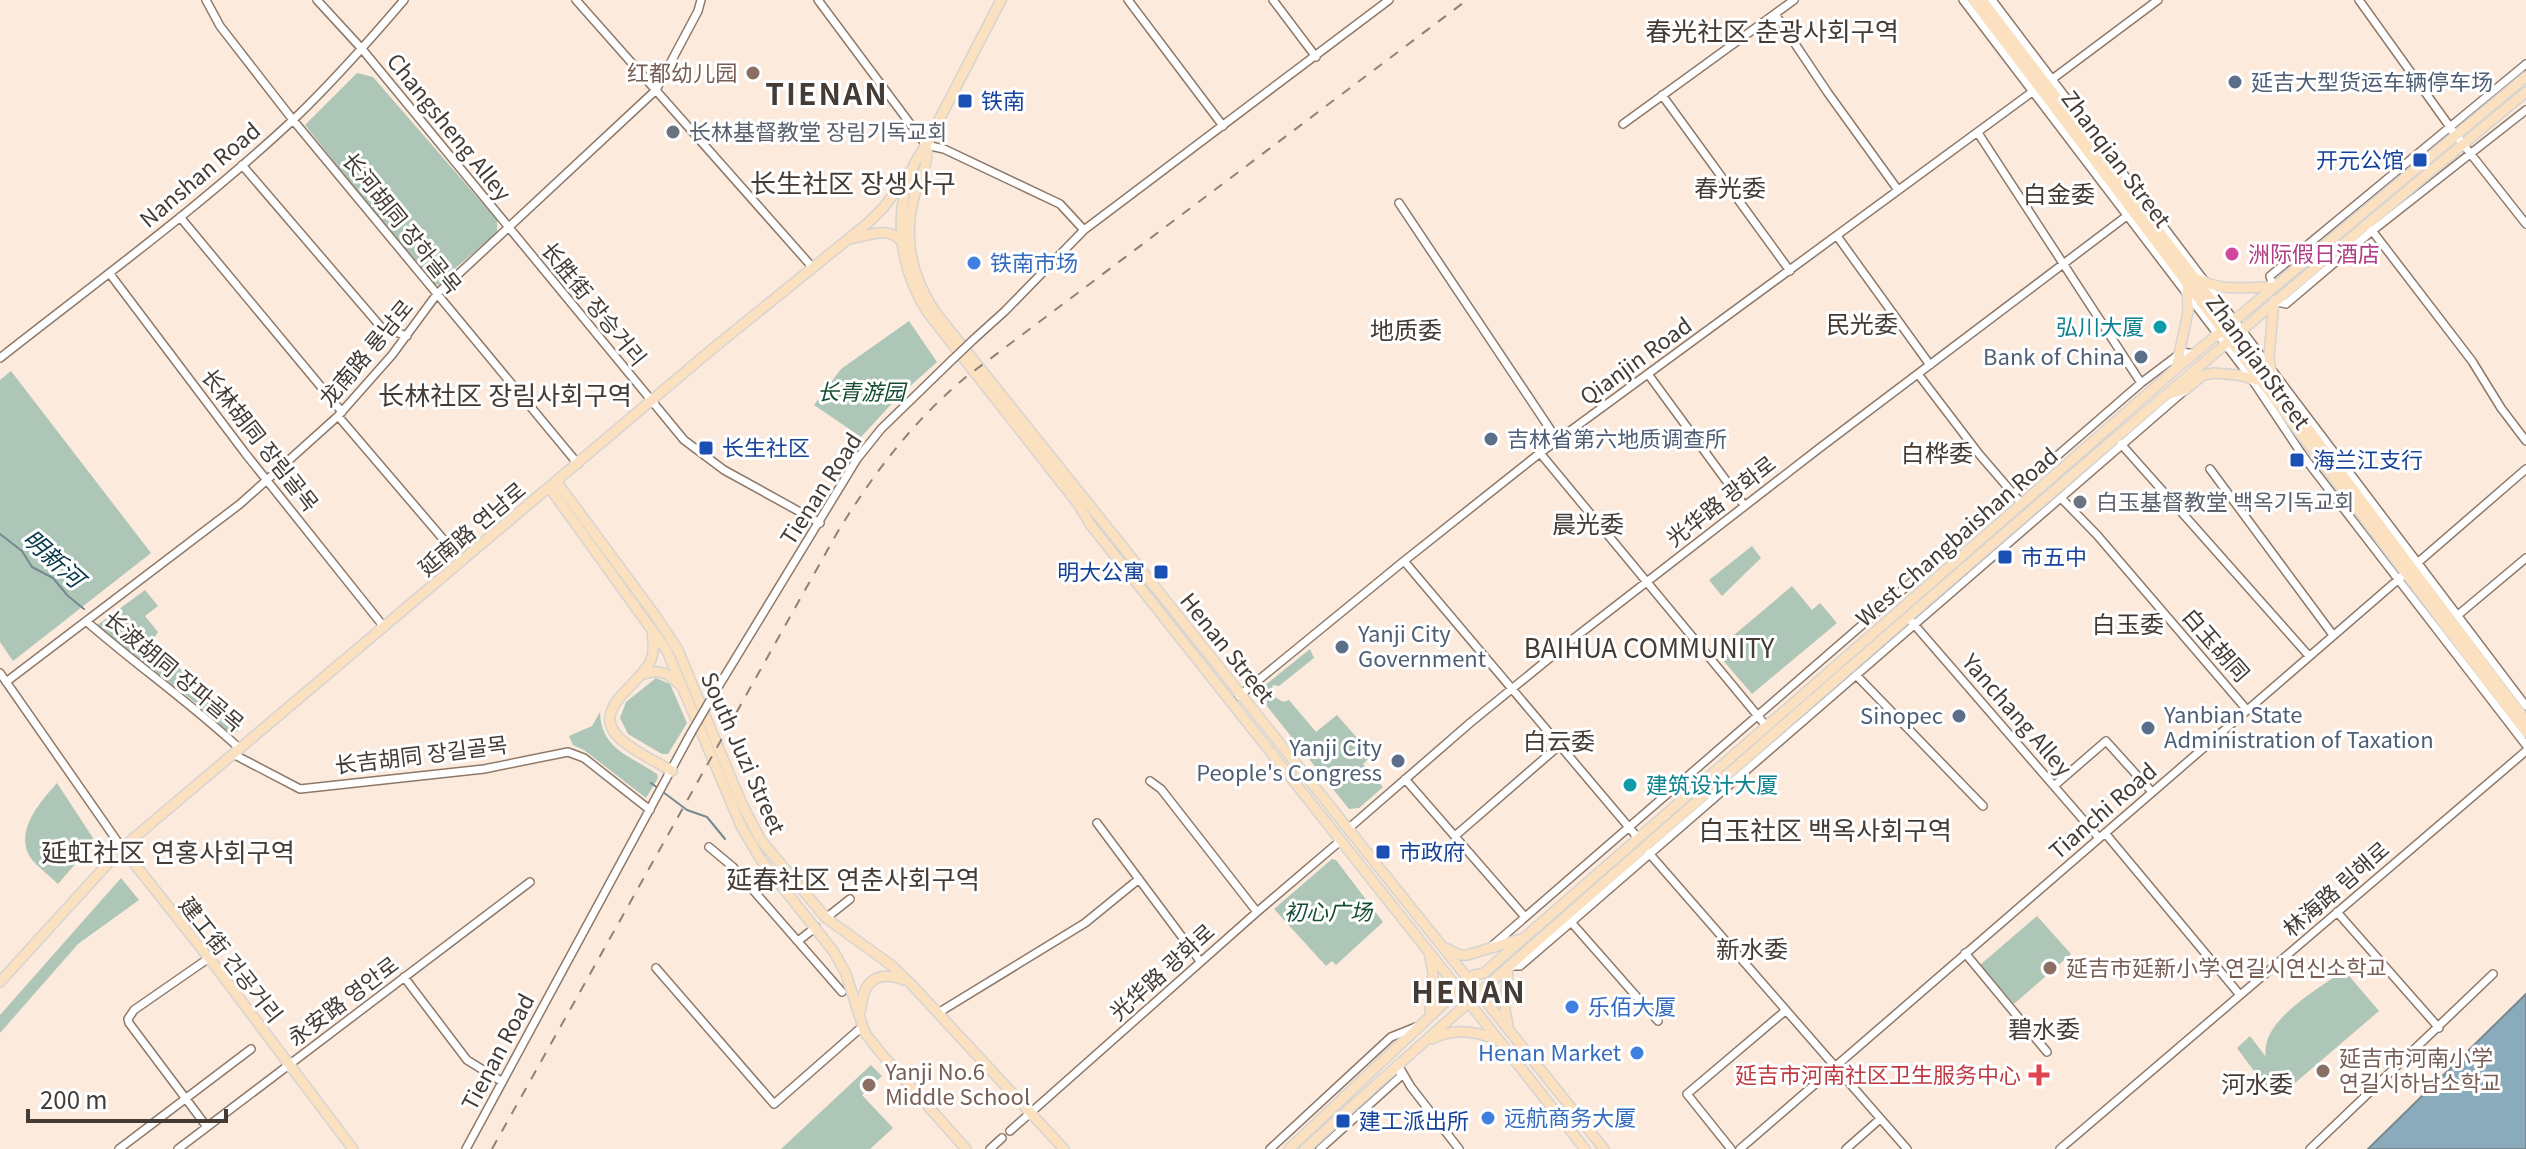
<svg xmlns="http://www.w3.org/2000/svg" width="2526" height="1149" font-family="Georgia,'Noto Sans SC','Noto Sans KR',serif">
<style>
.green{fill:#adc6b7}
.water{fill:#8aabbb;stroke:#758992;stroke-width:2}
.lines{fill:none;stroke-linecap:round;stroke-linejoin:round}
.stream{stroke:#758992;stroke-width:2}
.minor-casing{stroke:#8d796a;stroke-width:10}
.major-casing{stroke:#d6d4d2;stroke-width:12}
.minor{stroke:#fff;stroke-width:7}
.major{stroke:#fce1c1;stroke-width:9}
.rail{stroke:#8e8278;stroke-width:2;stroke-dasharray:10 10;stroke-linecap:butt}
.minor-bridge-casing{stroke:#8d796a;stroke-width:10;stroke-linecap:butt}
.minor-bridge{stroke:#fff;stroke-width:7}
.education-dot{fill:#8d6e63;stroke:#fff;stroke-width:3}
.service-dot{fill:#5c6f8a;stroke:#fff;stroke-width:3}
.transit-dot{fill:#1a4fb4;stroke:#fff;stroke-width:3}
.worship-dot{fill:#6b7280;stroke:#fff;stroke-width:3}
.hotel-dot{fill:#d1479c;stroke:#fff;stroke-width:3}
.shop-dot{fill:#3f7fe0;stroke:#fff;stroke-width:3}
.culture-dot{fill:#0f9aa8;stroke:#fff;stroke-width:3}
.health-dot{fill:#e0444e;stroke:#fff;stroke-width:3}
.labels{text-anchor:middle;stroke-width:6;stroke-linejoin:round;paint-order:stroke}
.education-label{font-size:22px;fill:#785e54;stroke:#fff;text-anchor:start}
.service-label{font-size:22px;fill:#4e5e75;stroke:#fff;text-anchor:start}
.transit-label{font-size:22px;fill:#164399;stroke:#fff;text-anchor:start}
.street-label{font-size:22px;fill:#443b34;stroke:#fff}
.worship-label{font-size:22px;fill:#5b616d;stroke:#fff;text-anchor:start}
.hotel-label{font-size:22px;fill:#b23c85;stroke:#fff;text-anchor:start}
.shop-label{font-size:22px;fill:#366cbe;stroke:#fff;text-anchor:start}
.culture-label{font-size:22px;fill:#0d838f;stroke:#fff;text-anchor:end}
.park-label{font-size:22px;font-style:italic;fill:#144c32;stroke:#fff}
.health-label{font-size:22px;fill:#be3a42;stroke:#fff;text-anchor:end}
.neighbourhood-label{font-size:24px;fill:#443b34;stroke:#fff}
.water-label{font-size:24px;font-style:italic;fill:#06374a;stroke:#fff}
.quarter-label{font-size:26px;fill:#443b34;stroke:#fff}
.district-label{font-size:30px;font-weight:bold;letter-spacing:2px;fill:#443b34;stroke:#fff}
</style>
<rect width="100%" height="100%" fill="#fceadc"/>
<!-- green -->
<path class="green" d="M357 73 373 77 497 220V233L452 271 441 285 431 284 305 125Z
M909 321 937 362 898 397 861 437 814 405 841 369Z
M11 371 151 553 13 661 0 642V380Z
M1752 546 1761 558 1722 596 1709 580Z
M1792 586 1812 610 1820 603 1837 623 1752 694 1715 651Z
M145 590 158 606 145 616 158 632 154 638 155 645 243 727 231 736 201 707 96 626Z
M1310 649 1314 658 1279 686 1273 685 1270 694 1283 702 1289 700 1316 732 1337 715 1372 755 1363 764 1383 787 1359 808 1349 809 1258 695 1263 687Z
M656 678 670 684 687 723 668 754H662L628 734 620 718 626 702Z
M600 712C601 750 630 755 657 774L658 778 646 798 584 750 573 745 569 736 592 726Z
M57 783 93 838 90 847 58 884C50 876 37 867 30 857 14 831 41 801 57 783Z
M1332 859 1336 860 1383 922 1336 965 1332 961 1326 966 1274 909Z
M121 878 139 900 78 944 0 1033V1015Z
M2037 916 2071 954 2014 1004 1980 965Z
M2344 970 2379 1011 2288 1089 2283 1084 2271 1094 2237 1048 2250 1036 2266 1057C2259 1021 2319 989 2344 970Z
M871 1065 882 1076 862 1095 893 1128 870 1149H781Z"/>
<!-- water -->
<path class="water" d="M2526 994V1149H2368Z"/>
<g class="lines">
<!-- stream -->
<path class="stream" d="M0 534 22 551 32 567 53 578 68 596 84 609
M651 783 687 810 707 817 725 839"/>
<!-- minor casing -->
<g class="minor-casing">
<path id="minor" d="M206 0 220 26 293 120 578 464
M317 0 362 49 684 440 724 470 820 523
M576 0 813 268
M818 0 926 145 944 149 1060 204 1084 230
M1128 0 1223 126
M1273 0 1316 57
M1963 0 2251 378 2303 456 2526 745
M1992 0 2526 706
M2359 0 2455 134 2526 224
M1775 14 1828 93 1898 190
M2051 80 2158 0
M1662 95 1790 271
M1623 124 1794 0
M1978 133 2141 383
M242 165 381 327 407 336
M1399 203 1558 441
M180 217 342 412
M2370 228 2472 361 2501 408 2526 441
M1837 236 1930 365
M110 274 245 453 384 627
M2273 287 2270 276 2526 64
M2274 301 2286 304 2372 231 2526 110
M974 339 1005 311 1084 230 1389 0
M0 358C99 280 201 206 293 120 332 83 369 41 404 0
M1648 374 1744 505
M1918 374 1979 454 2022 504
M338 416 461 560
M2121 444 2309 656
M1540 453 1767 727
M2210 469 2333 635
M2061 498 2097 535 2247 710
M1404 561 1638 838
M2458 615 2526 558
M86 621C136 665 191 703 240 749
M1912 622 2099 838
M0 673 122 848
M1856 675 1983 806
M6 682 240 504 338 416 392 355 437 294 656 90 698 11 701 0
M1239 696 1404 561 1540 453 2039 87
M712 697 857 459 881 429 952 360
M233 754 300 789 484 769 568 752 584 758 650 810
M1405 779 1525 917
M1150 781 1161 789 1257 912
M2054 786 2106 741 2152 792
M1097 823 1200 961
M1348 829 1470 723 1573 639 1817 450 2132 212
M2105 833 2240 995
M1455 836 1561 744
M709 847 733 867 842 992
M1648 852 1907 1149
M2337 912 2439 1028
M826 918 850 899
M1571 922 1658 1021
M798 941 816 927
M1492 946 2141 383 2182 352 2195 354
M1965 953 2047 1052
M1510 966H1520L1562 930 2184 391
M656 968 774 1104 863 1026
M404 977 467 1060 501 1081
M938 1013 1085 923 1139 879
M1401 1070 1411 1087 1459 1149
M207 1127 129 1023 128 1019 134 1010 209 958
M1010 1131 1257 912 1339 842
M119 1149 251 1049
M178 1149 530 882
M466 1149 691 733
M990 1149 1002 1138
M1270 1149 1391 1037 1416 1027
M1320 1149 1401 1076 1398 1064
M1731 1149 1687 1094 1785 1011
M1740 1149 2526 469
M1846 1149 1880 1119
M2060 1149 2526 751
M2310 1149 2493 974"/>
</g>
<!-- major casing -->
<g class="major-casing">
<path id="major" d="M1001 0 926 145C922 152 916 159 913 167 892 215 900 270 928 313L1078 504 1090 524 1585 1149
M1973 0 2526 732
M1982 0 2246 345 2526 721
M926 145C929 167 921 173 915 193 903 236 911 277 936 313L1604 1149
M848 239C866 237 888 225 901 241
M2198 279C2223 292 2246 287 2273 287
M2176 369 2188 312 2187 281
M2271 376 2269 356 2274 301
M2170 394 2186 389 2203 375 2214 373 2237 375 2261 381
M556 481 655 615 678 650 741 802 760 839 826 918 891 965 911 984 1064 1149
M549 487 667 651 741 826 761 860 834 952 846 974 865 1033 880 1052 966 1149
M652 630C653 640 655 650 651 660 640 686 584 711 624 742 638 753 656 762 672 771
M644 674C660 668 669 674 680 685
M122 848 209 958 353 1149
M1448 949 1460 955H1467L1521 939
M1429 952 1433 973 1430 1013
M1508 967 1505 1011 1508 1024
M0 982 122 848 711 350 868 223 884 207 909 172
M861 1009C863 981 877 970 904 980
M1432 1039C1453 1027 1476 1031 1498 1040
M1289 1149 1474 975 1484 973 2176 369 2526 77
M1305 1149C1473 996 1645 847 1816 697 2050 493 2286 290 2526 92"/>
</g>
<!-- minor -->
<use href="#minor" class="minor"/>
<!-- major -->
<use href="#major" class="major"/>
<!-- rail -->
<path class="rail" d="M492 1149 837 533C873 474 913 421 966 377L1467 0"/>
<!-- minor-bridge casing -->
<g class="minor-bridge-casing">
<path id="minor-bridge" d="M952 360 974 339
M691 733 712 697"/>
</g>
<!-- minor-bridge -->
<use href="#minor-bridge" class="minor-bridge"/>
</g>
<!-- markers -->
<g class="education-dot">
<circle cx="753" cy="73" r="8"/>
<circle cx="2050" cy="968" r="8"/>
<circle cx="2323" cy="1071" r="8"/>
<circle cx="869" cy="1085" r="8"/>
</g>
<g class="service-dot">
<circle cx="2235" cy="82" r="8"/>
<circle cx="2141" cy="357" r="8"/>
<circle cx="1491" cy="439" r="8"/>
<circle cx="1342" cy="647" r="8"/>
<circle cx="1959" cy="716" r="8"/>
<circle cx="2148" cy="728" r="8"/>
<circle cx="1398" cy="761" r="8"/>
</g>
<g class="transit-dot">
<rect x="957" y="93" width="16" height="16" rx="4"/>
<rect x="2412" y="152" width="16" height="16" rx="4"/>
<rect x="698" y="440" width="16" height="16" rx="4"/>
<rect x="2289" y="452" width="16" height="16" rx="4"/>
<rect x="1997" y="549" width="16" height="16" rx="4"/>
<rect x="1153" y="564" width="16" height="16" rx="4"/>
<rect x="1375" y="844" width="16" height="16" rx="4"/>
<rect x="1335" y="1113" width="16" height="16" rx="4"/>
</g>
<g class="worship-dot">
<circle cx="673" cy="132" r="8"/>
<circle cx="2080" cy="502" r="8"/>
</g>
<circle class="hotel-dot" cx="2232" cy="254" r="8"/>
<g class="shop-dot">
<circle cx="974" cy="263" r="8"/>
<circle cx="1572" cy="1007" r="8"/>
<circle cx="1637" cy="1053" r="8"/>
<circle cx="1488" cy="1118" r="8"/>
</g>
<g class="culture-dot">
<circle cx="2160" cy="327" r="8"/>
<circle cx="1630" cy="785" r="8"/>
</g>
<path class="health-dot" d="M2035 1063h8v8h8v8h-8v8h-8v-8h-8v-8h8z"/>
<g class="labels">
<!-- education labels -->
<g class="education-label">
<text x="737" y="81" text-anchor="end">红都幼儿园</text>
<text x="2066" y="976">延吉市延新小学 연길시연신소학교</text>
<text x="2339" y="1066">延吉市河南小学<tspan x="2339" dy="25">연길시하남소학교</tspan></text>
<text x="885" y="1080">Yanji No.6<tspan x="885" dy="25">Middle School</tspan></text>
</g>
<!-- service labels -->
<g class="service-label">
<text x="2251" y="90">延吉大型货运车辆停车场</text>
<text x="2125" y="365" text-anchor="end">Bank of China</text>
<text x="1507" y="447">吉林省第六地质调查所</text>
<text x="1358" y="642">Yanji City<tspan x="1358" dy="25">Government</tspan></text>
<text x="2164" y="723">Yanbian State<tspan x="2164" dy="25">Administration of Taxation</tspan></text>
<text x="1943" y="724" text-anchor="end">Sinopec</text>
<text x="1382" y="756" text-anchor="end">Yanji City<tspan x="1382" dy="25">People's Congress</tspan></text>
</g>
<!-- transit labels -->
<g class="transit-label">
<text x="981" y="109">铁南</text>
<text x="2404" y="168" text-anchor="end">开元公馆</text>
<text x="722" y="456">长生社区</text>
<text x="2313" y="468">海兰江支行</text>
<text x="2021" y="565">市五中</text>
<text x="1145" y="580" text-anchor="end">明大公寓</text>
<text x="1399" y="860">市政府</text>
<text x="1359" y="1129">建工派出所</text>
</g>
<!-- street labels -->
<g class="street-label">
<text transform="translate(449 127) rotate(51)" y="8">Changsheng Alley</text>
<text transform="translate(2116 159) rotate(53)" y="8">Zhanqian Street</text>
<text transform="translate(200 175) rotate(-40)" y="8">Nanshan Road</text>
<text transform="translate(402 223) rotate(51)" y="8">长河胡同 장하골목</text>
<text transform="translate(594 304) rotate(51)" y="8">长胜街 장승거리</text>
<text transform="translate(366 353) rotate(-50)" y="8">龙南路 룡남로</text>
<text transform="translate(1636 361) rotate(-36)" y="8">Qianjin Road</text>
<text transform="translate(2258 362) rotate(54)" y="8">ZhanqianStreet</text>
<text transform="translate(260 440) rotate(52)" y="8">长林胡同 장림골목</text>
<text transform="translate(821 489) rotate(-57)" y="8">Tienan Road</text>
<text transform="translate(1721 501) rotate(-38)" y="8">光华路 광화로</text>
<text transform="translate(472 529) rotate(-40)" y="8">延南路 연남로</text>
<text transform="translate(1957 537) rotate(-41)" y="8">West Changbaishan Road</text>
<text transform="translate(2216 645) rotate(49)" y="8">白玉胡同</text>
<text transform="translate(1227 648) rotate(51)" y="8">Henan Street</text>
<text transform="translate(174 671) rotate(40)" y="8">长波胡同 장파골목</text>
<text transform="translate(2017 715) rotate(49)" y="8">Yanchang Alley</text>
<text transform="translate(743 753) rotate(66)" y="8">South Juzi Street</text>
<text transform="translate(421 755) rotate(-7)" y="8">长吉胡同 장길골목</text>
<text transform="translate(2103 811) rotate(-41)" y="8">Tianchi Road</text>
<text transform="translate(2336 889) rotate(-41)" y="8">林海路 림해로</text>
<text transform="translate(231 960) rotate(52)" y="8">建工街 건공거리</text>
<text transform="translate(1162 972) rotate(-42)" y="8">光华路 광화로</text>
<text transform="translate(343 1001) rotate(-37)" y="8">永安路 영안로</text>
<text transform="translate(498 1052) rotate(-62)" y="8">Tienan Road</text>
</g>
<!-- worship labels -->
<g class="worship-label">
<text x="689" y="140">长林基督教堂 장림기독교회</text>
<text x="2096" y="510">白玉基督教堂 백옥기독교회</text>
</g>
<!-- hotel labels -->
<g class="hotel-label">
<text x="2248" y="262">洲际假日酒店</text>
</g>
<!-- shop labels -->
<g class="shop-label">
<text x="990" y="271">铁南市场</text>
<text x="1588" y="1015">乐佰大厦</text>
<text x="1621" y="1061" text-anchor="end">Henan Market</text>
<text x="1504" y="1126">远航商务大厦</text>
</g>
<!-- culture labels -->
<g class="culture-label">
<text x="2144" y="335">弘川大厦</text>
<text x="1646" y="793" text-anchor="start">建筑设计大厦</text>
</g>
<!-- park labels -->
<g class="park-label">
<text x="861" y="400">长青游园</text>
<text x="1328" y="920">初心广场</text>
</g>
<!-- health labels -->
<g class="health-label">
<text x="2021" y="1083">延吉市河南社区卫生服务中心</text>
</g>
<!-- neighbourhood labels -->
<g class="neighbourhood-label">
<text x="1730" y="197">春光委</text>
<text x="2059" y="203">白金委</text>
<text x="1862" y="333">民光委</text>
<text x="1406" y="339">地质委</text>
<text x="1937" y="462">白桦委</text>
<text x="1588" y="533">晨光委</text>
<text x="2128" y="633">白玉委</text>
<text x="1559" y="750">白云委</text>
<text x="1752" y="958">新水委</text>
<text x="2044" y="1038">碧水委</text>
<text x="2257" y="1093">河水委</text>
</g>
<!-- water labels -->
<g class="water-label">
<text transform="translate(53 559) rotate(42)" y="8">明新河</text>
</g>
<!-- quarter labels -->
<g class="quarter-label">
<text x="1772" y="41">春光社区 춘광사회구역</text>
<text x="853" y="193">长生社区 장생사구</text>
<text x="505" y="405">长林社区 장림사회구역</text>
<text x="1649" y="658">BAIHUA COMMUNITY</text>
<text x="1825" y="840">白玉社区 백옥사회구역</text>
<text x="168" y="862">延虹社区 연홍사회구역</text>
<text x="853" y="889">延春社区 연춘사회구역</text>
</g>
<!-- district labels -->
<g class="district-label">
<text x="827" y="105">TIENAN</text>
<text x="1469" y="1003">HENAN</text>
</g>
</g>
<!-- scale -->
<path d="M28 1109v12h198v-12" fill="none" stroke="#443b34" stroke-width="4"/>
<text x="40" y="1109" font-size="24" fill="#443b34" stroke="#ffffff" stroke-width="6" paint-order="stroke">200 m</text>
</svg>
